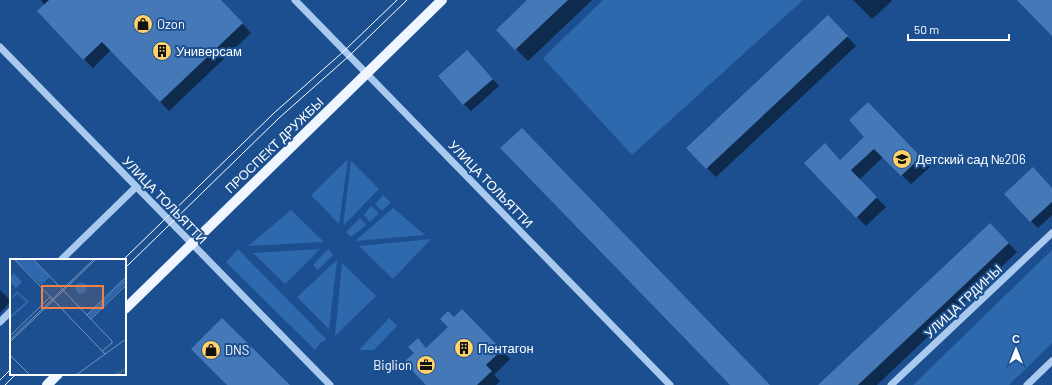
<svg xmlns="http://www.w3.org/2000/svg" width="1052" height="385" font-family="Barlow,sans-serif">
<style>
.green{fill:#2e69ad}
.shadow{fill:#0007}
.building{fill:#4478b7}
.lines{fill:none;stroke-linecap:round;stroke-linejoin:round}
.minor{stroke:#a9c9ee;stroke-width:7}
.major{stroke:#f0f6ff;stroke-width:10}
.tram{stroke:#fff;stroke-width:1}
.labels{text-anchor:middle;stroke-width:4;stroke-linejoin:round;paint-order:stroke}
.poi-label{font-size:13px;fill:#fff;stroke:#1b4f8f;text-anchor:start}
.street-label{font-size:13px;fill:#fff;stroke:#1b4f8f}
.inset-river{fill:none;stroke:#3c6290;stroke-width:2}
.inset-road{fill:none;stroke:#7695bc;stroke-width:1}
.view{fill:#ee8249;fill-opacity:0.15;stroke:#ee8249;stroke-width:2}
.inset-edge{fill:none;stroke:#fff;stroke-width:2}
</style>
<rect width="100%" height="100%" fill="#1b4f8f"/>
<!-- green -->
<path class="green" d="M603 0H803L632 155 543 58Z
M348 159 339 224 311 195Z
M351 161 379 189 343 226Z
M383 195 391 202 382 211 375 204Z
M371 206 379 213 370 222 364 215Z
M393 208 425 235 355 241Z
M291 210 324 242 248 246Z
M360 218 366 225 351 237 346 232Z
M431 239 393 279 359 246Z
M238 249 327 340 321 342 315 350 226 262Z
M320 249 285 284 253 253Z
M328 249 333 255 318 270 313 265Z
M1052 250V343L1009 385H913Z
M337 260 329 329 297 297Z
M342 263 376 296 335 336Z
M389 318 397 326 374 350H359Z"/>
<!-- shadow -->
<path class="shadow" d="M41 0H220L251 33 169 111 111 50 93 68 84 59Z
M529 0H592L528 61 516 49Z
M853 0H891L892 1 872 19Z
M837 26 856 46 716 177 707 168Z
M467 51 499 86 471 111 464 104Z
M868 103 930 167 911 184 883 157 859 180 886 207 866 226 857 217 840 161 865 137Z
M1052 189V215L1038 228 1031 221Z
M999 233 1017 252 877 385H819Z
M0 290 11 301 0 313Z
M462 310 510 359 494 375 500 381 496 385H427L415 353 418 339 427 349 450 327 454 318Z"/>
<!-- building -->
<path class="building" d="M49 0H221L243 23 160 102 102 42 83 60 37 11Z
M527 0H568L515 50 496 30Z
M1017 0H1052V36Z
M828 15 848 36 706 169 686 148Z
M467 50 493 79 463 105 438 76Z
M868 102 921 157 901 176 874 149 851 170 877 197 856 218 804 163 825 143 840 160 864 137 849 120Z
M522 128 770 385H730L500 148Z
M1033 167 1052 188V202L1030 222 1004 194Z
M990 223 1009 243 858 385H818Z
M462 309 502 350 486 365 492 371 477 385H426L404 362 414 353 408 347 418 338 426 348 448 327 440 319 448 311 454 317Z
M222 318 290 385H227L191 349Z"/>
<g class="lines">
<!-- minor -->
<path class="minor" d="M295 0 670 385
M0 47 330 385
M61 260 136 187
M0 322 11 311
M891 385 1052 233
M1027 385 1052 361"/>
<!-- major -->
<path class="major" d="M125 309 442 0
M47 385 58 374"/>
<!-- tram -->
<path class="tram" d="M123 260 274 113 344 51 397 0
M125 268 279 118 349 56 407 0
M0 380 11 369
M5 385 16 374"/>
</g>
<!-- icons -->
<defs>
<g id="shop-disc" transform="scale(1)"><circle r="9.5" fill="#ffd166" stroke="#1b4f8f"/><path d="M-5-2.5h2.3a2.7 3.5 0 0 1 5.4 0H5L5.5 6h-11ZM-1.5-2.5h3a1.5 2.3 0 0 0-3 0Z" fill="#111"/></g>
<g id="building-disc" transform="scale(1)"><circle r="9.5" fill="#ffd166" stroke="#1b4f8f"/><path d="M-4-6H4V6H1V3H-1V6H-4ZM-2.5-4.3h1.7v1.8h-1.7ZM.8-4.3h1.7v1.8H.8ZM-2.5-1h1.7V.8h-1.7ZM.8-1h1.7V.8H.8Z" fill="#111"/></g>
<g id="school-disc" transform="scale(1)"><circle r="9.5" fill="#ffd166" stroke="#1b4f8f"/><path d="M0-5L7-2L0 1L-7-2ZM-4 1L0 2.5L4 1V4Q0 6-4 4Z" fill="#111"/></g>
<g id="office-disc" transform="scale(1)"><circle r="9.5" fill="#ffd166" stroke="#1b4f8f"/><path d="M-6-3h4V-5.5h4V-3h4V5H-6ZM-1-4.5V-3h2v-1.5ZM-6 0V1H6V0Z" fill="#111"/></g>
</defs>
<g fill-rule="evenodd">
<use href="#shop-disc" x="143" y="24"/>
<use href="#building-disc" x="162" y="51"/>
<use href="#school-disc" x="902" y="159"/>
<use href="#building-disc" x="464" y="348"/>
<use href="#shop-disc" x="211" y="350"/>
<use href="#office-disc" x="426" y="365"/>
</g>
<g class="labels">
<!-- poi labels -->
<g class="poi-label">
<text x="157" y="29">Ozon</text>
<text x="176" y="56">Универсам</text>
<text x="916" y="164">Детский сад №206</text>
<text x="478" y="353">Пентагон</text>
<text x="225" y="355">DNS</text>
<text x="412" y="370" text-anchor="end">Biglion</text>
</g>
<!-- street labels -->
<g class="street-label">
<text transform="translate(274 145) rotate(-44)" y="5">ПРОСПЕКТ ДРУЖБЫ</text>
<text transform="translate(491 184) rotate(46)" y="5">УЛИЦА ТОЛЬЯТТИ</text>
<text transform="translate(165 200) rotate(46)" y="5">УЛИЦА ТОЛЬЯТТИ</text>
<text transform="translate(963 301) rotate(-43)" y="5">УЛИЦА ГРДИНЫ</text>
</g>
</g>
<!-- overview -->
<g transform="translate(10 259)">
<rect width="116" height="116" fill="#1b4f8f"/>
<path d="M4 0H22L40 18 31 26ZM4 14 12 23 6 29 0 23V18ZM116 19V24L81 59 78 56ZM65.5 29a5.5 5.5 0 1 1 11 0a5.5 5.5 0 1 1-11 0ZM7 32 19 43 0 60V57L16 43 8 35 0 41Z" fill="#2e69ad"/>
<path class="inset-river" d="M105 116 116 110"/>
<path class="inset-road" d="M4 0 95 95M23 0 102 82V84L92 92M77 56 116 18M81 60 116 26M0 77 40 38M0 81 84 0M0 83 86 0M0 96 20 116M66 116 116 80"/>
<path class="view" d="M32 27H93V49H32Z"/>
<rect width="116" height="116" class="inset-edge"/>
</g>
<!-- north arrow -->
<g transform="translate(1016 349)" stroke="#1b4f8f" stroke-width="3" paint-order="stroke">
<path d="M0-3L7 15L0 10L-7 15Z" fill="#ffffff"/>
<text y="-6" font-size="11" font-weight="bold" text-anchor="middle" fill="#ffffff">С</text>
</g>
<!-- scale -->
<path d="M908 34v6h101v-6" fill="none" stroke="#ffffff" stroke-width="2"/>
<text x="914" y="34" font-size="12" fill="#ffffff" stroke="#1b4f8f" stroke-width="3" paint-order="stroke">50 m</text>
</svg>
